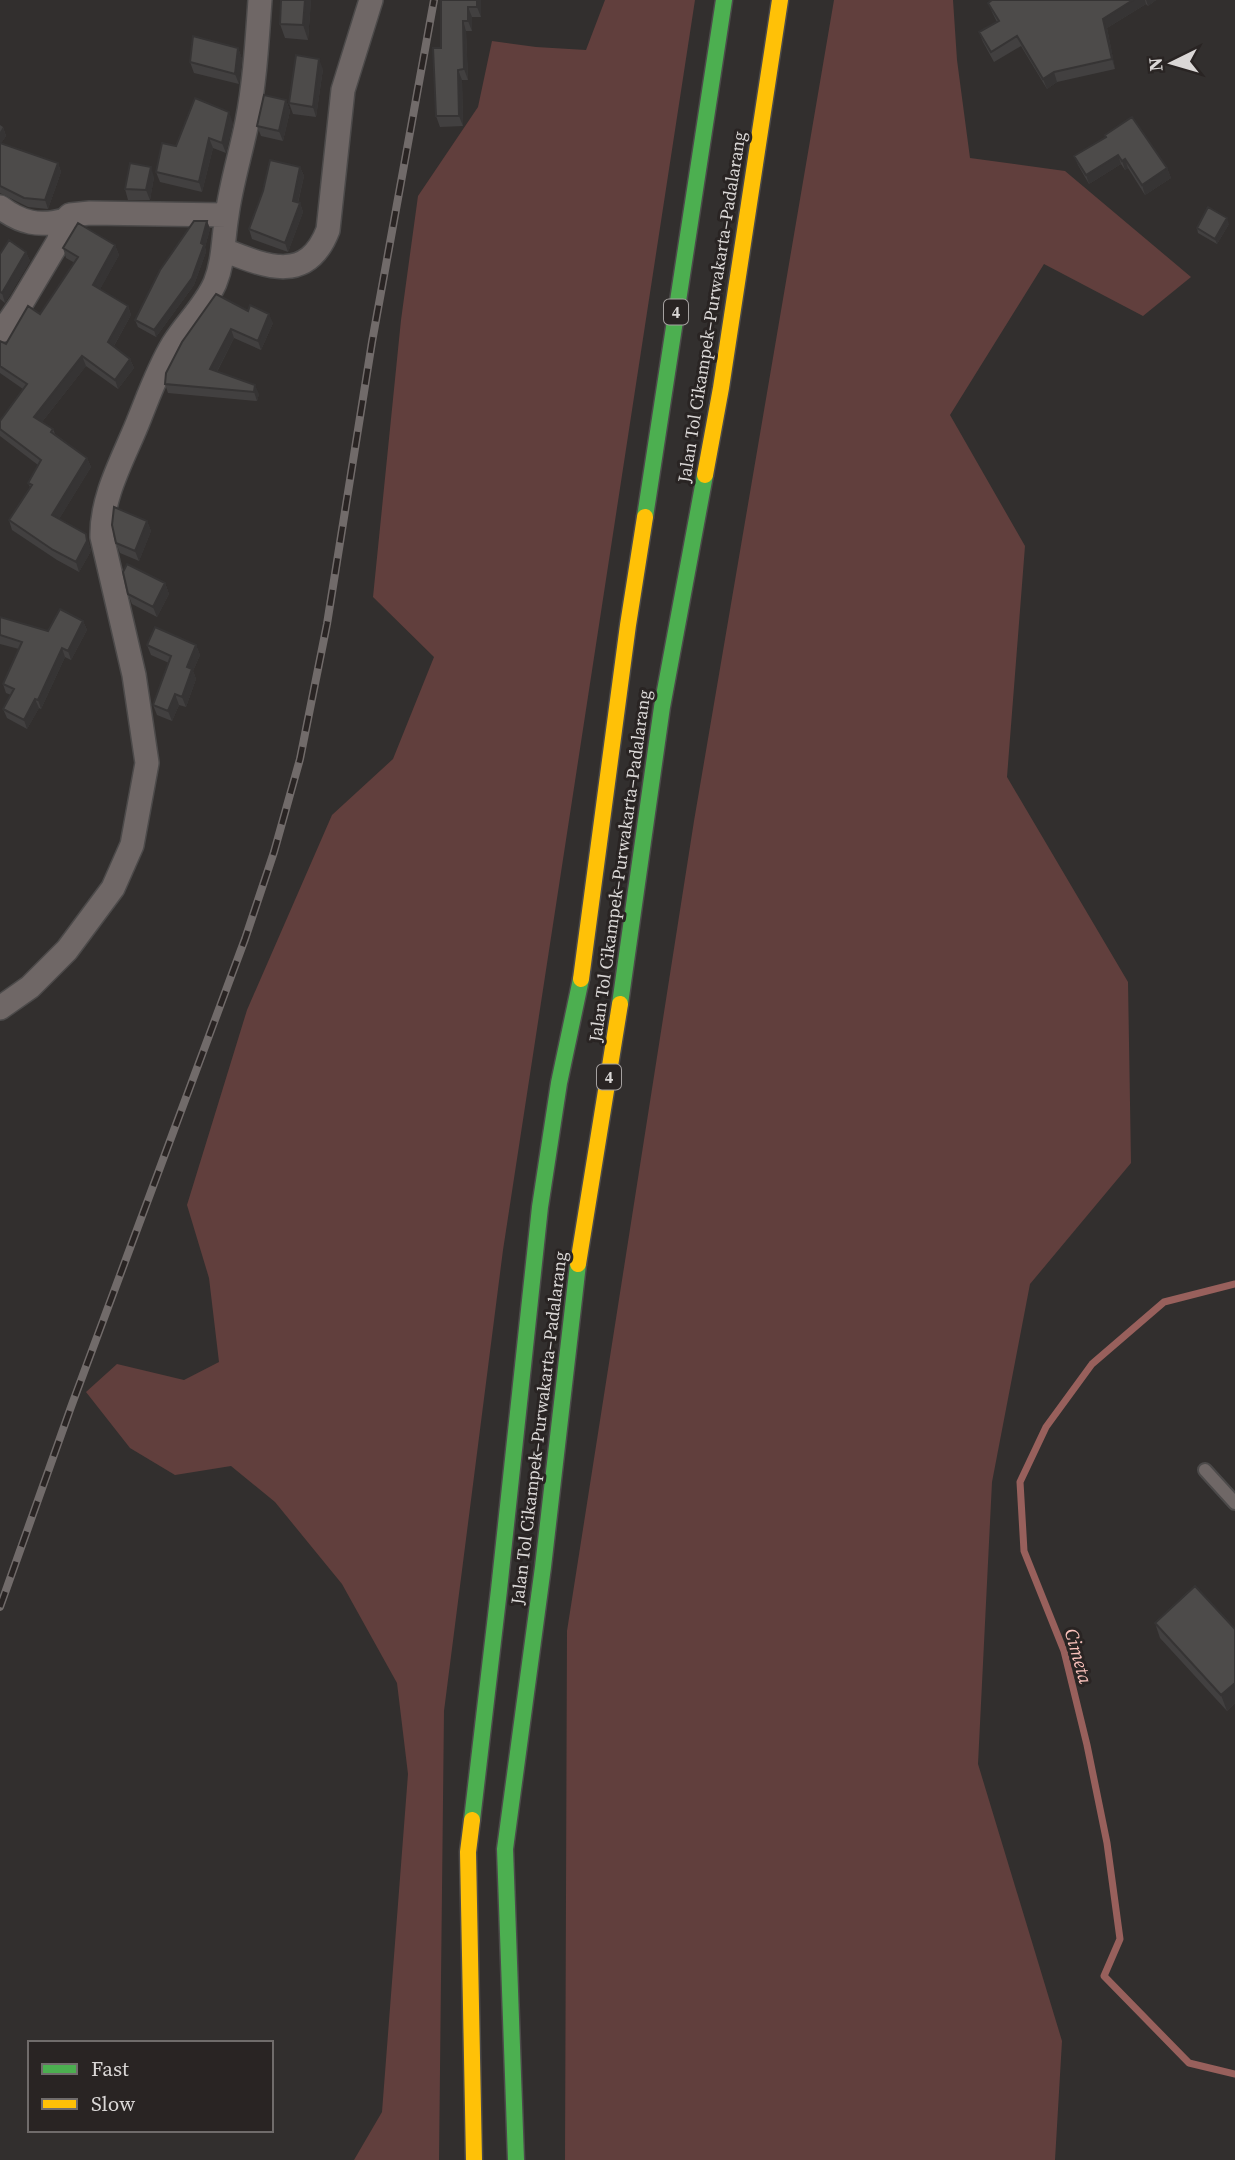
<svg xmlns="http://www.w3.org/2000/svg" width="1235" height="2160" font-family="'Source Serif 4',serif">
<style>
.green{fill:#613f3d}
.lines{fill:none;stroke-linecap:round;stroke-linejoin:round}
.stream{stroke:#98605c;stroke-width:7}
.lane-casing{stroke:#4c4a4a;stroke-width:16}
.street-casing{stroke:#4c4a4a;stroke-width:26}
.fast-casing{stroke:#4c4a4a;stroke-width:19}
.slow-casing{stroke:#4c4a4a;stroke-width:19}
.lane{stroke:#6f6766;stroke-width:12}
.street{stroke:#6f6766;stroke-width:23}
.fast{stroke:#4caf50;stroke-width:16}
.slow{stroke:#ffc107;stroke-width:16}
.rail-casing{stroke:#716b6a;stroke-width:8}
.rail{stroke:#292423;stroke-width:5;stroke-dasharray:16;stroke-linecap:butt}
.wall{fill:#424040}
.shaded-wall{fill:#363434}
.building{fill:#4d4b4a;stroke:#363434;stroke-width:2}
.labels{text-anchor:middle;stroke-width:6;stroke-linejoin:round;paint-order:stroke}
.shield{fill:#292423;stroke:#a5a1a0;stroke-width:2}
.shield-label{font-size:16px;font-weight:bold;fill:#dad7d6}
.street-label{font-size:18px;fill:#dad7d6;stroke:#292423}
.water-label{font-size:19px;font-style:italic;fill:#fcc3bd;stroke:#292423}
</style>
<rect width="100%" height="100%" fill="#322f2e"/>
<!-- green -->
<path class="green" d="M605 0H695L503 1250 444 1711 439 2160H354L382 2112 408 1774 397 1683 342 1584 275 1502 231 1466 175 1475 130 1448 86 1392 117 1364 184 1380 219 1362 209 1278 187 1205 247 1010 332 815 393 759 434 657 373 597 401 320 418 196 478 107 492 41 536 47 586 50Z
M834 0H953L957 60 970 158 1065 171 1191 277 1143 316 1044 264 950 415 1025 546 1007 777 1128 982 1131 1163 1030 1284 992 1482 978 1764 1062 2041 1055 2160H565L567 1631 694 821Z"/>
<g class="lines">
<!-- stream -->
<path class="stream" d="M1235 1284 1164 1302 1092 1364 1046 1427 1020 1482 1024 1551 1064 1651 1087 1745 1107 1843 1120 1939 1104 1976 1189 2063 1235 2074"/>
<!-- lane casing -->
<g class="lane-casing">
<path id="lane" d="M1205 1470 1235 1503"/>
</g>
<!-- street casing -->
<g class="street-casing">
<path id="street" d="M0 207C21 223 39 227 65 220
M224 250C267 267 307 284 328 230L343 90 371 0
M3 330 21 304 58 242 65 220 70 215 90 213 227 215
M0 1008 30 987 67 950 113 888 132 845 147 763 134 675 102 537C101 495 125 456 140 417 150 392 159 367 173 344 186 323 205 306 215 283 224 261 223 238 227 215 231 184 241 153 247 122 255 81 257 41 260 0"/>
</g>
<!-- fast casing -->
<g class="fast-casing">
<path id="fast" d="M645 517 724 0
M620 1004 662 707 705 475
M472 1820 499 1590 540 1207 559 1083 581 979
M516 2160 505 1849 543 1567 578 1264"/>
</g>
<!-- slow casing -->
<g class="slow-casing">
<path id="slow" d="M705 475 721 388 780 0
M581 979 628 625 645 517
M578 1264 620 1004
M472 1820 468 1852 474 2160"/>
</g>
<!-- lane -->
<use href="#lane" class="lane"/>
<!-- street -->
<use href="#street" class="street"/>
<!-- fast -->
<use href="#fast" class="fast"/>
<!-- slow -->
<use href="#slow" class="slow"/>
<!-- rail casing -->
<g class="rail-casing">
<path id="rail" d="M0 1607 71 1407 245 939 274 852 300 759 327 624 372 342 434 0"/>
</g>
<!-- rail -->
<use href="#rail" class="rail"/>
</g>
<!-- wall -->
<path class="wall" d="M311 0 308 40 285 38 280 24Z
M441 0H481V17H472V31H466L468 80H462L463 126 440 127 436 116 441 48Z
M992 0H1156L1148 6 1146 4 1107 28 1115 69 1057 82 1047 89 1021 46 994 62 983 42 979 32 997 22 992 12 988 3Z
M238 48 242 59 239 84 194 73 190 62Z
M323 69 316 117 293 114 289 103Z
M286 100 290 111 283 141 261 136 257 126Z
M233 123 226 153 213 148 202 192 160 182 156 172 176 146Z
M0 125 3 127 6 136 1 143 58 163 61 172 48 209 28 207 0 193Z
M1106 137 1167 168 1171 178 1145 195 1128 168 1125 170 1121 164 1089 184 1078 165 1074 156Z
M300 167 304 176 298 203H300L303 212 288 252 252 239 249 229Z
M154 177 150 200H128L125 189Z
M207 221 210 229 205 247 206 252 194 285 156 337 138 327 135 320Z
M1229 224 1217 244 1198 233 1197 228Z
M115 245 119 255 100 289 128 306 131 315 114 346 130 359 134 368 118 389 86 366 42 422 53 429 55 434 87 458 91 467 59 519 86 534 91 551 79 572 57 560 12 530 9 520 30 487 28 483 38 465 0 436V421L23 389 0 373V341L6 344 40 314 75 263 66 258 63 248Z
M26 252 30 261 5 303 0 299V254Z
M248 311 273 323 261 350 234 338 217 372 259 394 257 401 168 393 165 384Z
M147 521 151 531 139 561 120 553 116 543Z
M165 583 169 594 157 617 132 604 128 594Z
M0 617 48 631 83 621 87 630 71 660 65 657 41 709 39 708 27 729 7 718 3 709 11 695 6 693 3 684 19 649 0 644Z
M147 645H196L200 655 193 671 196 679 186 707 179 705 172 721 157 715 153 705 169 663 151 655Z
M1155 1623 1235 1629V1703L1227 1711 1160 1638Z"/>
<!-- shaded-wall -->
<path class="shaded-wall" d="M305 0H311L308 40 303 25Z
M477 0H481V17L477 7Z
M1133 0H1145L1146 4 1107 28 1115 69 1112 59 1103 19Z
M1146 0H1156L1148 6Z
M468 7 472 17V31L468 21Z
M463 21 466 31 468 80 464 69Z
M238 48 242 59 239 84 235 74Z
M319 59 323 69 316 117 313 107Z
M458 70 462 80 463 126 459 116Z
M1054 72 1057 82 1047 89 1043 79Z
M286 100 290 111 283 141 279 131Z
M229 112 233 123 226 153 222 143Z
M3 127 6 136 0 145V132Z
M209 138 213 148 202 192 199 182Z
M1118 155 1121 164 1089 184 1086 175Z
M1125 159 1128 168 1125 170 1122 161Z
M58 163 61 172 48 209 45 200Z
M151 167 154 177 150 200 146 190Z
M300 167 304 176 296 210 293 201Z
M1167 168 1171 178 1145 195 1142 185Z
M300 203 303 212 288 252 285 243Z
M1227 218 1229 224 1217 244 1215 239Z
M207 221 210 229 205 247 206 252 194 285 156 337 154 330 201 243Z
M115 245 119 255 97 295 93 285Z
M26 252 30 261 5 303 2 293Z
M128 306 131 315 111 351 108 342Z
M269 314 273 323 261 350 258 341Z
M231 329 234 338 213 379 210 369Z
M82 356 86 366 38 427 34 417Z
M130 359 134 368 118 389 115 380Z
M255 385 259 394 257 401 254 392Z
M87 458 91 467 56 524 52 515Z
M147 521 151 531 139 561 135 551Z
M86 534 91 551 79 572 76 562Z
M165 583 169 594 157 617 153 607Z
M83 621 87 630 71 660 68 651Z
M196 645 200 655 193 671 196 679 186 707 182 697 187 667Z
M62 648 65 657 41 709 38 700Z
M175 694 179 705 172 721 168 711Z
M35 699 39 708 27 729 24 720Z
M1235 1683V1703L1227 1711 1221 1695Z"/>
<!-- building -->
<path class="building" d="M281 0H305L303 25 280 24Z
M441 0H477V7H468V21H463L464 69 458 70 459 116H436L433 48H441Z
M992 0H1133L1103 19 1112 59 1054 72 1043 79 1017 36 991 52 979 32 999 21 988 3Z
M193 36 238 48 235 74 190 62Z
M296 55 319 59 313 107 289 103Z
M264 95 286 100 279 131 257 126Z
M195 98 229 112 222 143 209 138 199 182 156 172 162 143 176 146Z
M1132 117 1167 168 1142 185 1125 159 1122 161 1118 155 1086 175 1074 156 1106 137 1105 135Z
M0 143 58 163 45 200 24 198 0 186Z
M270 160 300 167 293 201 300 203 285 243 249 229 263 191Z
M130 163 151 167 146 190 125 189Z
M1208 207 1227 218 1215 239 1197 228Z
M194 221H207L201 243 204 245 192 278 154 330 135 320 160 270Z
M78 223 115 245 93 285 128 306 108 342 130 359 115 380 82 356 34 417 53 429 51 432 87 458 52 515 86 534 87 541 76 562 53 550 9 520 32 485 28 483 41 460 0 429V421L27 384 0 366V341L6 344 28 306 40 314 78 257 63 248Z
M9 240 26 252 2 293 0 292V254Z
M216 294 248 311 250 305 269 314 258 341 231 329 210 369 255 385 254 392 165 384 166 373 182 342Z
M114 507 147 521 135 551 116 543 112 525Z
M127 564 165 583 153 607 128 594 123 572Z
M60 609 83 621 68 651 62 648 38 700 35 699 24 720 3 709 14 689 3 684 22 642 0 635V617L48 631Z
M155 627 196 645 187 667 192 669 182 697 175 694 168 711 153 705 171 656 147 645Z
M1195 1586 1235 1629V1683L1221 1695 1155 1623Z"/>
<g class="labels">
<!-- shield labels -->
<g class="shield">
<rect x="664" y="299.5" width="24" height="25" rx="5"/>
<rect x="597" y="1064.5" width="24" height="25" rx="5"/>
</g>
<g class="shield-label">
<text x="676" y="318">4</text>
<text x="609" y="1083">4</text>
</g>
<!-- street labels -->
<g class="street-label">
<text transform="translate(712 307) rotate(-81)" y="6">Jalan Tol Cikampek–Purwakarta–Padalarang</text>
<text transform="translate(620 866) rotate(-82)" y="6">Jalan Tol Cikampek–Purwakarta–Padalarang</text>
<text transform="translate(539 1428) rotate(-83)" y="6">Jalan Tol Cikampek–Purwakarta–Padalarang</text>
</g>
<!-- water labels -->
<g class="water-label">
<text transform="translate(1079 1656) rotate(74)" y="7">Cimeta</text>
</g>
</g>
<!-- legend -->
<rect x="28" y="2041" width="245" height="91" fill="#292423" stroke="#706c6b" stroke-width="2"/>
<rect x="42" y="2064" width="35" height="10" fill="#4caf50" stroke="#706c6b" stroke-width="2"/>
<text x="91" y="2076" font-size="21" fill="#dad7d6">Fast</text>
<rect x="42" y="2099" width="35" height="10" fill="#ffc107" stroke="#706c6b" stroke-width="2"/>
<text x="91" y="2111" font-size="21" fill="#dad7d6">Slow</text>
<!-- north arrow -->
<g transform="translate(1172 63) rotate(265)" stroke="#292423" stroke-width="5" paint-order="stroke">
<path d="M0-5L12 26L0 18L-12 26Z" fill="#dad7d6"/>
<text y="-10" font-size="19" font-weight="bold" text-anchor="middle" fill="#dad7d6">N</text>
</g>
</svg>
